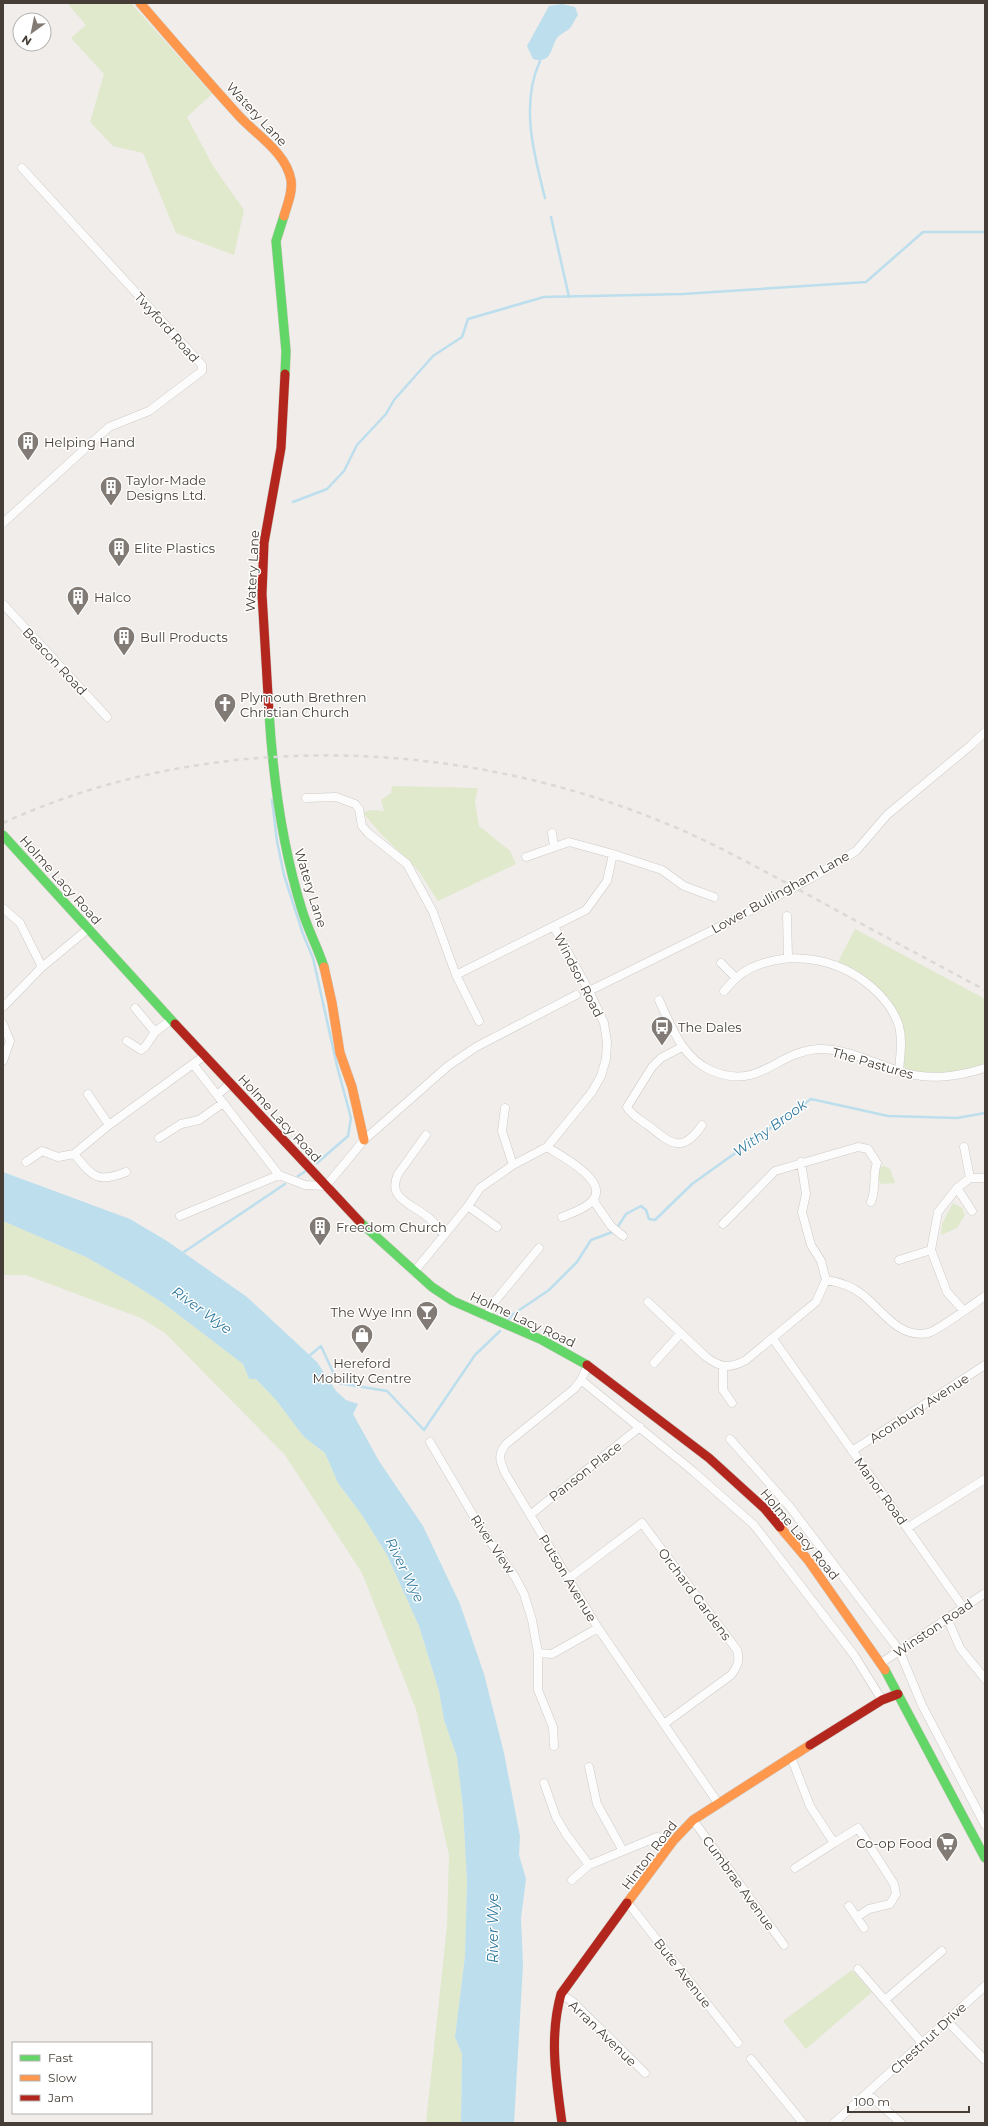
<svg xmlns="http://www.w3.org/2000/svg" width="988" height="2126" font-family="Montserrat,sans-serif">
<style>
.green{fill:#e0e9cb}
.water{fill:#bcdeed}
.lines{fill:none;stroke-linecap:round;stroke-linejoin:round}
.stream{stroke:#bcdeed;stroke-width:2.5}
.street-casing{stroke:#cecbc7;stroke-width:9}
.fast-casing{stroke:#cec9c1;stroke-width:10}
.slow-casing{stroke:#cec9c1;stroke-width:10}
.jam-casing{stroke:#cec9c1;stroke-width:10}
.street{stroke:#fdfcfc;stroke-width:8}
.fast{stroke:#63d668;stroke-width:9}
.slow{stroke:#ff974d;stroke-width:9}
.jam{stroke:#b3261e;stroke-width:9}
.rail{stroke:#d9d9d8;stroke-width:2.5;stroke-dasharray:5 5;stroke-linecap:butt}
.labels{text-anchor:middle;stroke-width:3;stroke-linejoin:round;paint-order:stroke}
.street-label{font-size:13px;fill:#463e36;stroke:#fff}
.poi-label{font-size:13px;fill:#463e36;stroke:#fff;text-anchor:start}
.water-label{font-size:14px;font-style:italic;fill:#307a9e;stroke:#fff}
</style>
<rect width="100%" height="100%" fill="#f0edea"/>
<!-- green -->
<path class="green" d="M67 3H131L212 94 187 117 213 166 244 210 234 255 176 233 143 153 113 146 90 122 104 74 71 38 86 25Z
M392 786 478 788 475 802 479 826 510 851 516 864 438 901 418 870 383 836 363 813 370 810 384 811 381 800 391 793Z
M855 929 985 999V1066L961 1076 898 1070C899 1060 901 1049 901 1039 900 1002 863 981 837 964Z
M884 1166 890 1169 895 1183 881 1184 877 1177 880 1167Z
M953 1203 962 1208 965 1215 957 1228 941 1235 942 1224Z
M3 1221 86 1257 130 1282 163 1303 243 1364 249 1379H256L276 1400 304 1437 325 1453 338 1483 362 1515 387 1555 419 1626 439 1691 444 1720 457 1757 463 1808 467 1881 465 1956 455 2037 462 2054 461 2123H426L447 1926 449 1855 416 1709 362 1573 285 1455 165 1333 141 1318 26 1275H3Z
M852 1970 872 1992 806 2049 783 2021Z"/>
<!-- water -->
<path class="water" d="M562 4 575 7 578 15C575 19 573 25 570 28 566 32 560 34 557 38 550 49 552 64 533 59L527 46 549 6Z
M3 1172 130 1219 167 1241 247 1297 317 1362 336 1391 346 1400 358 1404 353 1414 379 1461 423 1526 460 1604 484 1674 504 1753 520 1836 519 1855 526 1879 521 1918 523 1965 514 2123H461L462 2054 455 2037 465 1956 467 1881 463 1808 457 1757 444 1720 439 1691 419 1626 387 1555 362 1515 338 1483 325 1453 304 1437 276 1400 256 1379H249L243 1364 163 1303 130 1282 86 1257 3 1221Z"/>
<g class="lines">
<!-- stream -->
<path class="stream" d="M540 61C520 104 534 155 545 198
M551 217 569 297
M293 502 327 489 344 471 357 445 386 414 394 400 433 356 462 337 468 319 544 297 683 294 866 282 923 232H985
M272 800 277 841 284 875 303 934 313 958 337 1066 351 1118 348 1136 317 1163
M298 1176 306 1171
M617 1228 626 1214 641 1206 646 1210 649 1219 655 1220 692 1184 811 1099 888 1116 957 1118 985 1113
M181 1254 285 1184
M507 1322 512 1315 549 1290 577 1262 591 1240 615 1231
M309 1356 321 1346 338 1383 387 1391 424 1430 475 1355 500 1331"/>
<!-- street casing -->
<g class="street-casing">
<path id="street" d="M3 523 109 427 149 411 202 371V365L22 168
M3 604 107 717
M306 798 336 797 355 804 359 809 362 826 368 833 407 864 433 912 456 975
M552 833 554 847
M613 854 662 870 684 886 714 897
M3 908 20 923 42 967
M787 916 788 958
M721 963 736 978
M589 991 729 922 813 877 856 851 887 815 970 746 985 732
M724 991C732 982 740 973 751 968 794 948 845 960 878 993 887 1002 895 1013 899 1026 903 1041 900 1056 899 1071
M659 1000C671 1026 682 1057 710 1070 759 1092 775 1052 818 1049 847 1048 872 1063 899 1071 929 1081 956 1077 985 1068
M3 1007 42 967 88 929
M135 1008 155 1032
M479 1021 456 975 586 910 607 881 613 854 569 842 526 857
M3 1024 10 1041 3 1061
M127 1041 141 1050 145 1047 155 1032 171 1020
M682 1047 661 1058 652 1067 627 1107C631 1115 642 1121 649 1126 671 1144 683 1154 702 1125
M193 1064 279 1175 305 1185 326 1186 364 1140 448 1066 476 1047 576 995
M88 1094 109 1125
M217 1095 230 1084
M505 1108 502 1131 513 1165
M426 1135 398 1174C387 1198 410 1203 425 1215 433 1220 438 1228 444 1235
M159 1138 181 1124 199 1120 223 1103
M547 1147C561 1156 614 1183 590 1203 582 1210 572 1213 562 1217
M964 1147 970 1178
M74 1154C93 1176 96 1184 126 1172
M26 1162 42 1151 58 1157 74 1154 109 1125 204 1056
M957 1188 972 1211
M593 1200 611 1226 623 1236
M468 1206 497 1227
M180 1216 279 1175
M723 1224 775 1171 858 1147 868 1149 877 1163C872 1176 877 1188 871 1202
M899 1260 931 1250
M414 1272 468 1206 480 1188 513 1165 547 1147 592 1092 601 1076 606 1059 607 1042 604 1023 589 991 554 927
M826 1280C840 1282 852 1286 863 1295 883 1311 899 1339 928 1333 937 1331 975 1303 985 1296
M648 1302 705 1356C720 1368 730 1369 746 1360L816 1302 826 1280 821 1261 811 1245 802 1212 806 1194 801 1162
M963 1310 947 1292 931 1250 938 1212 957 1188 970 1178H985
M487 1317 491 1306 539 1248
M773 1339 963 1607
M654 1363 681 1333
M588 1365 581 1380 574 1389 506 1444C497 1455 500 1461 505 1473L598 1628 718 1803
M723 1366V1390L732 1403
M581 1380 694 1472 754 1525 854 1655 882 1700
M730 1439 790 1507 899 1650 922 1705 985 1825
M430 1442 480 1527 515 1577 524 1594 532 1620 538 1653V1690L553 1727 554 1746
M852 1451 985 1365
M530 1515 640 1427
M907 1528 985 1479
M568 1579 642 1523 737 1650C740 1660 738 1666 731 1675L664 1724
M947 1618 960 1648 985 1679
M538 1653 552 1654 598 1628
M881 1663 985 1593
M791 1757 810 1806 834 1843 858 1828 894 1884 896 1894 890 1904 869 1909 857 1917
M589 1767 597 1804 623 1851
M544 1783 556 1817 566 1834 589 1865
M693 1820 784 1945
M795 1868 834 1843
M572 1880 589 1865 657 1837 673 1841
M628 1903 738 2043
M849 1906 864 1928
M858 1969 922 2043
M561 1994 573 2002 645 2073
M885 2000 942 1951
M946 2020 985 2060
M751 2059 803 2123
M868 2094 901 2123
M834 2123 985 1986"/>
</g>
<!-- fast casing -->
<g class="fast-casing">
<path id="fast" d="M284 216 276 241 286 351 285 374
M269 712C273 779 282 846 302 910 308 930 318 948 324 967
M3 835 175 1024
M360 1222 432 1287 453 1301 542 1340 587 1365
M885 1670 985 1858"/>
</g>
<!-- slow casing -->
<g class="slow-casing">
<path id="slow" d="M140 3C173 41 206 80 240 117 258 136 286 153 291 180 293 192 287 205 284 216
M324 967 332 1003 340 1053 352 1087 364 1140
M780 1527 808 1560 885 1670
M627 1903 673 1841 693 1820 810 1745"/>
</g>
<!-- jam casing -->
<g class="jam-casing">
<path id="jam" d="M269 712 262 594 264 543 281 448 285 374
M175 1024 360 1222
M587 1365 709 1458 765 1509 780 1527
M810 1745 882 1700 898 1694
M562 2123C556 2079 549 2037 561 1994L627 1903"/>
</g>
<!-- street -->
<use href="#street" class="street"/>
<!-- fast -->
<use href="#fast" class="fast"/>
<!-- slow -->
<use href="#slow" class="slow"/>
<!-- jam -->
<use href="#jam" class="jam"/>
<!-- rail -->
<path class="rail" d="M3 823C206 730 450 737 655 819 707 839 756 867 805 893 865 926 925 958 985 990"/>
</g>
<!-- icons -->
<defs>
<g id="building-pin" transform="scale(1.15)"><path d="M0 17L-7.5 6A9.5 9.5 0 1 1 7.5 6Z" fill="#827b75" stroke="#fff"/><path d="M-4-6H4V6H1V3H-1V6H-4ZM-2.5-4.3h1.7v1.8h-1.7ZM.8-4.3h1.7v1.8H.8ZM-2.5-1h1.7V.8h-1.7ZM.8-1h1.7V.8H.8Z" fill="#fff"/></g>
<g id="church-pin" transform="scale(1.15)"><path d="M0 17L-7.5 6A9.5 9.5 0 1 1 7.5 6Z" fill="#827b75" stroke="#fff"/><path d="M-1.2-6h2.4v3.5h3.3v2.4h-3.3V6h-2.4V-.1h-3.3v-2.4h3.3Z" fill="#fff"/></g>
<g id="bus-pin" transform="scale(1.15)"><path d="M0 17L-7.5 6A9.5 9.5 0 1 1 7.5 6Z" fill="#827b75" stroke="#fff"/><path d="M-5-6H5V4H4V6H2V4H-2V6H-4V4H-5ZM-3.5-4V0h7V-4ZM-3.5 1.2v1.5H-2V1.2ZM2 1.2v1.5H3.5V1.2Z" fill="#fff"/></g>
<g id="bar-pin" transform="scale(1.15)"><path d="M0 17L-7.5 6A9.5 9.5 0 1 1 7.5 6Z" fill="#827b75" stroke="#fff"/><path d="M-6-5H6L.8 .8V4.5H3.5V6h-7V4.5H-.8V.8Z" fill="#fff"/></g>
<g id="shop-pin" transform="scale(1.15)"><path d="M0 17L-7.5 6A9.5 9.5 0 1 1 7.5 6Z" fill="#827b75" stroke="#fff"/><path d="M-5-2.5h2.3a2.7 3.5 0 0 1 5.4 0H5L5.5 6h-11ZM-1.5-2.5h3a1.5 2.3 0 0 0-3 0Z" fill="#fff"/></g>
<g id="supermarket-pin" transform="scale(1.15)"><path d="M0 17L-7.5 6A9.5 9.5 0 1 1 7.5 6Z" fill="#827b75" stroke="#fff"/><path d="M-6-5.5h2.5l.6 2H6L4.5 2H-2.5L-4.4-4H-6ZM-1.5 3.2a1.3 1.3 0 1 0 .1 0ZM3 3.2a1.3 1.3 0 1 0 .1 0Z" fill="#fff"/></g>
</defs>
<g fill-rule="evenodd">
<use href="#building-pin" x="28" y="442"/>
<use href="#building-pin" x="111" y="487"/>
<use href="#building-pin" x="119" y="548"/>
<use href="#building-pin" x="78" y="597"/>
<use href="#building-pin" x="124" y="637"/>
<use href="#church-pin" x="225" y="704"/>
<use href="#bus-pin" x="662" y="1027"/>
<use href="#building-pin" x="320" y="1227"/>
<use href="#bar-pin" x="427" y="1312"/>
<use href="#shop-pin" x="362" y="1335"/>
<use href="#supermarket-pin" x="947" y="1843"/>
</g>
<g class="labels">
<!-- street labels -->
<g class="street-label">
<text transform="translate(257 114) rotate(47)" y="5">Watery Lane</text>
<text transform="translate(167 327) rotate(48)" y="5">Twyford Road</text>
<text transform="translate(252 571) rotate(-87)" y="5">Watery Lane</text>
<text transform="translate(55 661) rotate(47)" y="5">Beacon Road</text>
<text transform="translate(61 880) rotate(48)" y="5">Holme Lacy Road</text>
<text transform="translate(311 888) rotate(73)" y="5">Watery Lane</text>
<text transform="translate(780 892) rotate(-29)" y="5">Lower Bullingham Lane</text>
<text transform="translate(579 975) rotate(63)" y="5">Windsor Road</text>
<text transform="translate(873 1063) rotate(16)" y="5">The Pastures</text>
<text transform="translate(280 1118) rotate(47)" y="5">Holme Lacy Road</text>
<text transform="translate(523 1319) rotate(25)" y="5">Holme Lacy Road</text>
<text transform="translate(919 1408) rotate(-33)" y="5">Aconbury Avenue</text>
<text transform="translate(585 1471) rotate(-38)" y="5">Panson Place</text>
<text transform="translate(881 1491) rotate(54)" y="5">Manor Road</text>
<text transform="translate(800 1534) rotate(50)" y="5">Holme Lacy Road</text>
<text transform="translate(493 1544) rotate(56)" y="5">River View</text>
<text transform="translate(568 1578) rotate(59)" y="5">Putson Avenue</text>
<text transform="translate(695 1594) rotate(53)" y="5">Orchard Gardens</text>
<text transform="translate(933 1628) rotate(-34)" y="5">Winston Road</text>
<text transform="translate(649 1855) rotate(-53)" y="5">Hinton Road</text>
<text transform="translate(739 1883) rotate(54)" y="5">Cumbrae Avenue</text>
<text transform="translate(683 1973) rotate(52)" y="5">Bute Avenue</text>
<text transform="translate(603 2033) rotate(44)" y="5">Arran Avenue</text>
<text transform="translate(928 2038) rotate(-43)" y="5">Chestnut Drive</text>
</g>
<!-- poi labels -->
<g class="poi-label">
<text x="44" y="447">Helping Hand</text>
<text x="126" y="485">Taylor-Made<tspan x="126" dy="15">Designs Ltd.</tspan></text>
<text x="134" y="553">Elite Plastics</text>
<text x="94" y="602">Halco</text>
<text x="140" y="642">Bull Products</text>
<text x="240" y="702">Plymouth Brethren<tspan x="240" dy="15">Christian Church</tspan></text>
<text x="678" y="1032">The Dales</text>
<text x="336" y="1232">Freedom Church</text>
<text x="412" y="1317" text-anchor="end">The Wye Inn</text>
<text x="362" y="1368" text-anchor="middle">Hereford<tspan x="362" dy="15">Mobility Centre</tspan></text>
<text x="932" y="1848" text-anchor="end">Co-op Food</text>
</g>
<!-- water labels -->
<g class="water-label">
<text transform="translate(770 1128) rotate(-36)" y="5">Withy Brook</text>
<text transform="translate(202 1310) rotate(36)" y="5">River Wye</text>
<text transform="translate(405 1570) rotate(64)" y="5">River Wye</text>
<text transform="translate(493 1928) rotate(-90)" y="5">River Wye</text>
</g>
</g>
<!-- border -->
<rect width="988" height="2126" fill="none" stroke="#463e36" stroke-width="8"/>
<!-- legend -->
<rect x="12" y="2042" width="140" height="72" fill="#ffffff" stroke="#b5b2af"/>
<rect x="20" y="2055" width="20" height="6" fill="#63d668" stroke="#b5b2af"/>
<text x="48" y="2062" font-size="12" fill="#463e36">Fast</text>
<rect x="20" y="2075" width="20" height="6" fill="#ff974d" stroke="#b5b2af"/>
<text x="48" y="2082" font-size="12" fill="#463e36">Slow</text>
<rect x="20" y="2095" width="20" height="6" fill="#b3261e" stroke="#b5b2af"/>
<text x="48" y="2102" font-size="12" fill="#463e36">Jam</text>
<!-- north arrow -->
<g transform="translate(32 32) rotate(213)"><circle r="19" fill="#ffffff" stroke="#b5b2af"/>
<path d="M0-3L7 15L0 10L-7 15Z" fill="#827b75"/>
<text y="-6" font-size="11" font-weight="bold" text-anchor="middle" fill="#463e36">N</text>
</g>
<!-- scale -->
<path d="M848 2106v6h121v-6" fill="none" stroke="#463e36" stroke-width="2"/>
<text x="854" y="2106" font-size="12" fill="#463e36" stroke="#ffffff" stroke-width="3" paint-order="stroke">100 m</text>
</svg>
